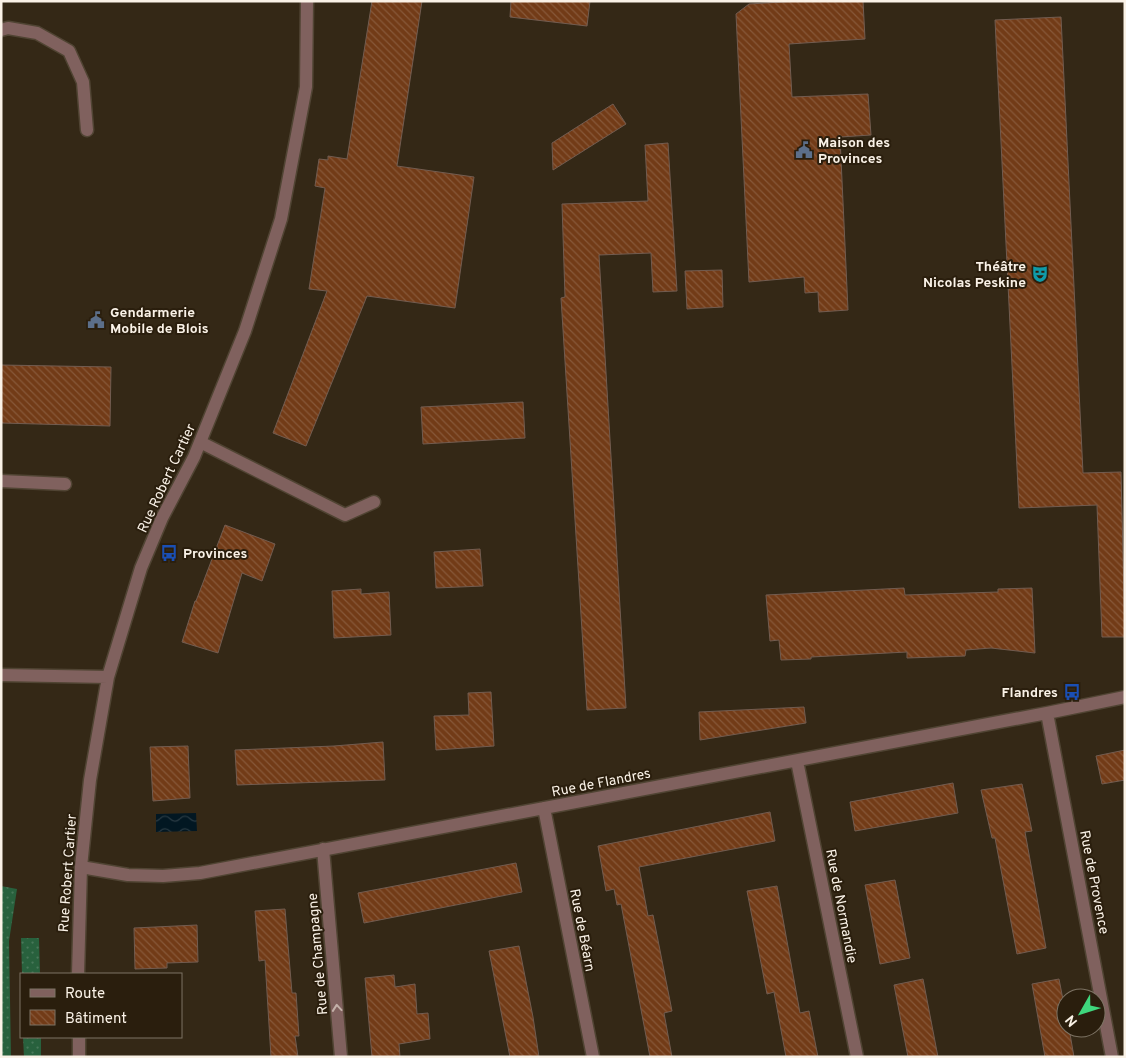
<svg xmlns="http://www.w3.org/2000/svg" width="1126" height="1058" font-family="Overpass,sans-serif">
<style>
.grass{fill:url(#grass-dots)}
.water{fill:url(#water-waves)}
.building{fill:url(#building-back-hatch);stroke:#725c50}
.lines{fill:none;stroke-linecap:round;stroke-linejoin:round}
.minor-casing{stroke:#504433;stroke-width:15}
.minor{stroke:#80615e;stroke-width:12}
.oneway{stroke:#c3b1a9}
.labels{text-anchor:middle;stroke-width:4;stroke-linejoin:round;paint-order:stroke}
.poi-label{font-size:14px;font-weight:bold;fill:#faf2e7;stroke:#2a1e0d;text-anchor:start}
.street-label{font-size:14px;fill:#faf2e7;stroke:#2a1e0d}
</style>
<defs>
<pattern id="grass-dots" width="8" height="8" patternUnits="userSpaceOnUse" patternTransform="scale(1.25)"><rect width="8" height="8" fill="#28613d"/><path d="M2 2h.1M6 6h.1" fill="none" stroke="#487859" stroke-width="1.8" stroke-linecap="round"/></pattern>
<pattern id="water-waves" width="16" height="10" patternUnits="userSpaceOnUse" patternTransform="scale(1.25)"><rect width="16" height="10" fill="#021722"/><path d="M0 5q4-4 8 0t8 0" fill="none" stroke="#283942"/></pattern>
<pattern id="building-back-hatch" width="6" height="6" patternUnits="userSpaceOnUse" patternTransform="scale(1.25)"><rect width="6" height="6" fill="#723b17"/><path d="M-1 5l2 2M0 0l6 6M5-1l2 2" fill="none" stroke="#875839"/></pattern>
</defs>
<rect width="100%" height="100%" fill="#342816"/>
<!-- grass -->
<path class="grass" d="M1 886 17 889 9 941 11 1057H1Z
M21 938H39L40 974H22Z
M23 1037H41V1057H24Z"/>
<!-- water -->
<path class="water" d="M196 813 197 831 156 832V814Z"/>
<!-- building -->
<path class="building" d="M372 1H422L397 166 474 177 455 308 367 296 306 446 273 433 327 291 309 289 325 188 315 186 319 159 328 160V156L347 159Z
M511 1H590L587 26 510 17Z
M800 1H863L865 39 789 44 792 97 868 94 871 135 840 137 848 310 819 312 818 292 805 293 804 277 749 282 736 14 749 4Z
M1061 17 1083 473 1121 472 1125 637H1102L1097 505 1019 508 995 20Z
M613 104 626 124 553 170 552 143Z
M668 143 677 291 653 292 651 253 599 255 626 708 587 710 561 298 565 297 562 204 648 201 645 145Z
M722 270 723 307 687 309 685 271Z
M1 365 111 367 110 426 1 423Z
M523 402 525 438 423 444 421 407Z
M225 525 275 544 262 581 242 573 218 653 182 642 195 601H196Z
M480 549 483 586 436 588 434 552Z
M904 588 905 595 998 592V589L1032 588 1035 653 991 648 966 650 965 656 907 658V652L811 657V659L781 660 779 640 770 641 766 595Z
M361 589V594L389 592 391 635 334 638 332 591Z
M491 692 494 746 436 750 434 716 469 715 468 693Z
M804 707 806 723 700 740 699 712Z
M383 742 385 780 237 785 235 750 334 746Z
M188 746 190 798 153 801 150 747Z
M1125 750V780L1102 784 1096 756Z
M953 783 958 813 855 831 850 802Z
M1022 784 1032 831 1025 832 1046 948 1017 954 995 838H992L981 790Z
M770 812 775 841 639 867 648 916 653 915 672 1011 664 1013 672 1057H650L621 904 617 905 614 889 606 891 598 846Z
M516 863 522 892 364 923 358 893Z
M895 880 910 958 880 964 865 885Z
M777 886 800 1013 809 1011 818 1057H786L774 992 767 994 747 891Z
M285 909 292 993H296L299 1036H295L298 1057H271L265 960 259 961 255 911Z
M197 925 198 962 167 963V968L135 969 134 928Z
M519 946 533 1017 539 1057H510L489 951Z
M394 975 395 987 415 984 417 1014 428 1013 430 1039 399 1044 400 1057H372L365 978Z
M923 979 938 1057H908L894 985Z
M1059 979 1066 1015V1028H1069L1074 1057H1045L1032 984Z"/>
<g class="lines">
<!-- minor casing -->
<g class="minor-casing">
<path id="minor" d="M1 30 8 28 37 33 69 51 83 82 87 130
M200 442 345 515 374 502
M1 481 65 484
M1 675 108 677
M1047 713 1112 1057
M797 761 857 1057
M544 808 593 1057
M323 849 341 1057
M81 867 128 875 163 876 200 873 1047 713 1125 697
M78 974 81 867 90 780 108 677 141 568 162 518 194 457 245 331 281 219 306 87 307 1
M79 1037V1057"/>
</g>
<!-- minor -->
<use href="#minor" class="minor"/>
</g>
<!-- one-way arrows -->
<defs><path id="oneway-chevron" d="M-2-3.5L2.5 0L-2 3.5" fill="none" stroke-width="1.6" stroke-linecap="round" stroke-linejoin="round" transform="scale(1.25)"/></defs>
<use class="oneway" href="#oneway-chevron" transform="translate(337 1008) rotate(-95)"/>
<!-- icons -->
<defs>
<g id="civic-bare" transform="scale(1.35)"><path d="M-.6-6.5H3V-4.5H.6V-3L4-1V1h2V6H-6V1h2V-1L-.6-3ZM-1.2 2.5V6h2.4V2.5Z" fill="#5c6f8a" stroke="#2a1e0d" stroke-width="2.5" paint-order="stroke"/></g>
<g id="theatre-bare" transform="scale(1.35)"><path d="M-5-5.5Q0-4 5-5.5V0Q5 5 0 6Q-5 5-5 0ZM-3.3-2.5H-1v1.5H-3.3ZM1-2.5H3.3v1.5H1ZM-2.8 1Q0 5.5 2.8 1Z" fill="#0f9aa8" stroke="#2a1e0d" stroke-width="2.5" paint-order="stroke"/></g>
<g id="bus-bare" transform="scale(1.35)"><path d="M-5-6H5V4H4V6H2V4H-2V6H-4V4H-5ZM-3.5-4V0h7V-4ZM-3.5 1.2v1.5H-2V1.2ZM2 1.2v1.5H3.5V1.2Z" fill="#1a4fb4" stroke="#2a1e0d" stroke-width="2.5" paint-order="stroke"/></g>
</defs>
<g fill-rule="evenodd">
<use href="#civic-bare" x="804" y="150"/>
<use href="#theatre-bare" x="1040" y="274"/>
<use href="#civic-bare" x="96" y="320"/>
<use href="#bus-bare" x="169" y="553"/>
<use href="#bus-bare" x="1072" y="692"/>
</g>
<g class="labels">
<!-- poi labels -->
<g class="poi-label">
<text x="818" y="147">Maison des<tspan x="818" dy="16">Provinces</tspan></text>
<text x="1026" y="271" text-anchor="end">Théâtre<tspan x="1026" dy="16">Nicolas Peskine</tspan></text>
<text x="110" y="317">Gendarmerie<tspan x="110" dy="16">Mobile de Blois</tspan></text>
<text x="183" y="558">Provinces</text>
<text x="1058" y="697" text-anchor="end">Flandres</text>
</g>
<!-- street labels -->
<g class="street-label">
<text transform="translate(166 478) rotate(-65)" y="5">Rue Robert Cartier</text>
<text transform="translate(601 782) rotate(-11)" y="5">Rue de Flandres</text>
<text transform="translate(67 873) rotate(-86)" y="5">Rue Robert Cartier</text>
<text transform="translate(1095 882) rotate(79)" y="5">Rue de Provence</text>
<text transform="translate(842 906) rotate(79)" y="5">Rue de Normandie</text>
<text transform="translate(583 930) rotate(79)" y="5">Rue de Béarn</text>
<text transform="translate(317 954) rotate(-95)" y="5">Rue de Champagne</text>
</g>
</g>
<!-- border -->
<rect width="1126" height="1058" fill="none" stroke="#faf2e7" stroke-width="5"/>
<!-- legend -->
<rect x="20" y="973" width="162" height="65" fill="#2a1e0d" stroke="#7d7364"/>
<rect x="30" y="989" width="25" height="8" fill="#80615e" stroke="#7d7364"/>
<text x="65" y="998" font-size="15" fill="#faf2e7">Route</text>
<rect x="30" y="1010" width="25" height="15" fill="url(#building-back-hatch)" stroke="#7d7364"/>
<text x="65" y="1023" font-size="15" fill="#faf2e7">Bâtiment</text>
<!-- north arrow -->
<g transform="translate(1081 1013) rotate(231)"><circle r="24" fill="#2a1e0d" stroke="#7d7364"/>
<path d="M0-4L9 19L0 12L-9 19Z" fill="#3fd77d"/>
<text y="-8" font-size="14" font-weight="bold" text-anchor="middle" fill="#faf2e7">N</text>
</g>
</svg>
